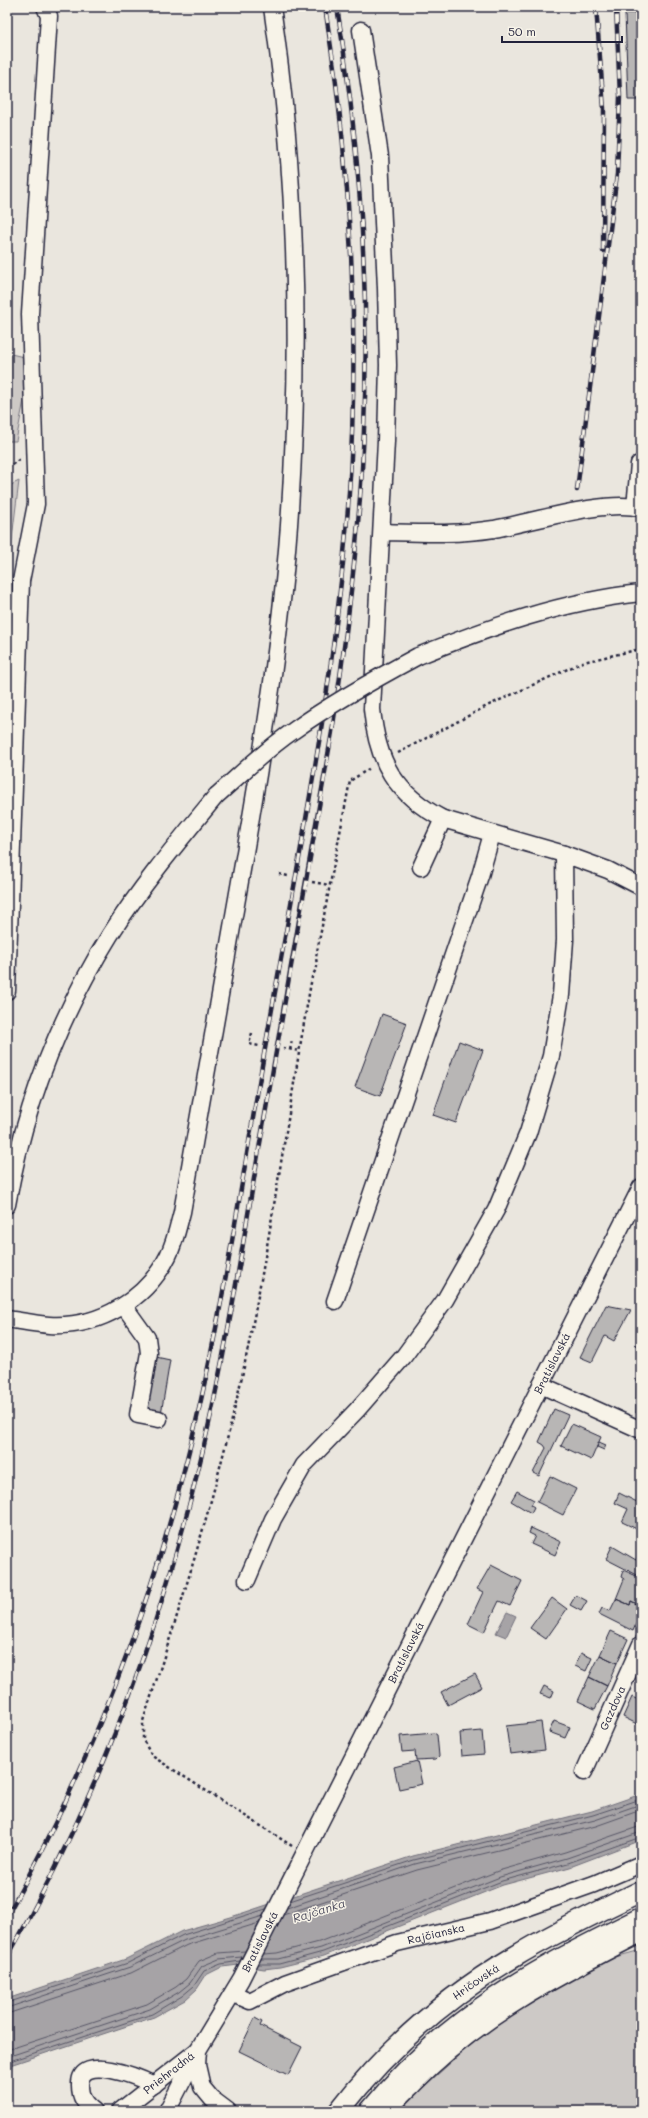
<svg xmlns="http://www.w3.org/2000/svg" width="648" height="2118" font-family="Mali,sans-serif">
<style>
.green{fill:#cdc9c6;stroke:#787680}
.water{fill:#a6a3a6;stroke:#716f7b}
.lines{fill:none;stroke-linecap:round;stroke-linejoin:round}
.shore{stroke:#575666;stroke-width:1}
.building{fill:#b8b6b5;stroke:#22223b}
.minor-casing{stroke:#22223b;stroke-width:19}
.major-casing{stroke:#22223b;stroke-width:23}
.path{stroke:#22223b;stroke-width:2.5;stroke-dasharray:3 3;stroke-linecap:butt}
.minor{stroke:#f7f3e8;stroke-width:16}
.major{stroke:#f7f3e8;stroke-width:20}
.rail-casing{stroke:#22223b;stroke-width:4.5}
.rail{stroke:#f7f3e8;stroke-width:3;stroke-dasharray:9;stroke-linecap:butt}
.minor-bridge-casing{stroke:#22223b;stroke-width:19;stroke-linecap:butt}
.minor-bridge{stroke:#f7f3e8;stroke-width:16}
.labels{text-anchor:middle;stroke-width:3;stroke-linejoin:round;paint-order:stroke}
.street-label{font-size:11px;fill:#22223b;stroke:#f7f3e8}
.water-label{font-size:12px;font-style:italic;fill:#504f60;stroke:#f7f3e8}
</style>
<rect width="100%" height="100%" fill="#eae6de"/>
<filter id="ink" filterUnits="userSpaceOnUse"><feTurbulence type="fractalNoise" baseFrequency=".025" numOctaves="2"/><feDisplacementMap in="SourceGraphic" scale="8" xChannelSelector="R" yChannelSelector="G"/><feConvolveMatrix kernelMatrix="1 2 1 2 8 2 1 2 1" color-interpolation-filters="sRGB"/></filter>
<g filter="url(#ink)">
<!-- green -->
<path class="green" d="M11 354 32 359 16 441H7V359Z
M19 481 7 580V487Z
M641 1950V2111H397L457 2057 505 1987Z"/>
<!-- water -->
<path class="water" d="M507 1612 516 1616 506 1637 496 1633Z
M641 1794V1840L570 1867 503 1885 324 1956 280 1967 264 1969 239 1965 222 1967 206 1975 197 1989 185 2000 154 2017 7 2066V1999L126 1959 182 1931 231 1917 413 1856 592 1811Z"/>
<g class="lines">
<!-- shore -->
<path class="shore" d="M290 1901 414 1860 593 1815 641 1799
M287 1908 415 1864 595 1820 641 1804
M283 1915 417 1870 596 1826 641 1810
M264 1954 277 1953 319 1942 498 1871 565 1852 641 1826
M261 1959H278L321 1948 500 1877 567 1858 641 1832
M259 1964H279L323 1952 502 1881 568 1863 641 1837
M7 2003 128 1963 183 1935 266 1909
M7 2008 130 1967 185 1940 263 1916
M7 2014 131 1973 187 1945 259 1923
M7 2050 147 2004 176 1987 186 1979 199 1961 218 1953 245 1951
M7 2057 150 2009 179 1992 190 1983 202 1966 219 1959 242 1957
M7 2062 152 2014 182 1996 194 1986 204 1971 221 1964 240 1961"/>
</g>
<!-- building -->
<path class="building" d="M625 13H639L641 100H628Z
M382 1014 407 1023 380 1096 355 1087Z
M459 1041 483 1050 456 1123 433 1115Z
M638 1264 641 1265V1286H638Z
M606 1305 631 1310 614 1341 605 1336 592 1362 580 1357Z
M641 1332V1347L636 1345Z
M156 1357 170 1360 161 1414 147 1412Z
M637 1379H641V1413H636Z
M554 1409 568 1415 539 1476 533 1473 546 1448 544 1445 539 1442Z
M572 1424 601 1437 591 1460 561 1446Z
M599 1442 606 1445 604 1450 597 1447Z
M550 1476 576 1489 563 1515 537 1502Z
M517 1491 534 1500 531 1505 534 1507 531 1513 511 1501Z
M619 1493 641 1504V1531L622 1522 628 1509 615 1503Z
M531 1528 561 1542 555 1555 531 1544 535 1536 529 1533Z
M612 1546 636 1560 641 1550V1577L606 1559Z
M491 1565 522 1581 510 1606 499 1601 484 1632 468 1624 483 1592 477 1589Z
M623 1570 641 1578V1606L631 1601 630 1605 616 1599 624 1579 621 1577Z
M576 1595 587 1601 581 1611 570 1605Z
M552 1598 567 1609 546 1639 530 1628Z
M616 1599 630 1605 631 1601 641 1606V1612L633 1631 599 1614 602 1608 610 1611Z
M611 1631 628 1639 617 1663 600 1655Z
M581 1653 592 1658 586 1671 575 1666Z
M600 1655 617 1663 607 1686 589 1677Z
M475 1674 482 1687 448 1705 441 1692Z
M589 1677 607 1686 595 1709 578 1701Z
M544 1686 554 1691 551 1698 540 1694Z
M632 1697 641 1701V1726L623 1717Z
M554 1721 570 1727 565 1738 549 1732Z
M541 1722 545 1750 510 1754 506 1726Z
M482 1731 484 1754 462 1756 460 1733Z
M434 1733 437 1735 439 1756 436 1759 416 1760 415 1751 402 1752 400 1736Z
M417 1761 422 1784 399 1789 394 1767Z
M255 2018 262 2022 260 2026 302 2047 288 2075 239 2051Z"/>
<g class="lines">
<!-- minor casing -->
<g class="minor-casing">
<g id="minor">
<path d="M361 30 380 156 386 288 388 365 386 441 372 709C377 762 395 794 443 819L564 854 608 870 641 887"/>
<path d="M635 507 639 464"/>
<path d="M382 532C420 533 456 535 494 529 532 522 605 499 641 508"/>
<path d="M418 656C490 627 563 601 641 593"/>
<path d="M421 867 443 819"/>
<path d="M7 991 21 581 36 504 30 314 49 16 45 7"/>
<path d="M7 1205C24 1107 57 1020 110 935 141 886 179 841 216 796"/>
<path d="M335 1301 480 876 492 834"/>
<path d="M124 1306 147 1338 149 1353 138 1415 159 1419"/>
<path d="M7 1319C21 1321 35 1324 49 1325 99 1328 146 1300 168 1256 175 1242 178 1227 182 1212 201 1104 220 996 239 887 260 767 280 647 289 525 301 355 297 176 272 7"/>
<path d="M541 1385 641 1430"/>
<path d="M247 1580 273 1519 304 1465 357 1410 404 1356 445 1300 496 1210 528 1133 551 1056 561 995 565 940 564 854"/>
<path id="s1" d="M584 1772 641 1644"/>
<path id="s2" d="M234 1994 250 2001 285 1983 397 1943 490 1921 594 1884 641 1864"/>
<path d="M94 2111C85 2104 80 2098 80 2085 79 2052 140 2078 154 2085"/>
<path id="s3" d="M120 2111 198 2050"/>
<path d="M167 2111 196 2055"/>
<path id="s4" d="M228 2111 212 2099 202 2087 197 2065 198 2050 241 1979 641 1187"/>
<path d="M389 2111C396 2101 405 2093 414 2084 478 2017 559 1976 641 1934"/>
</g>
</g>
<!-- major casing -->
<g class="major-casing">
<g id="major">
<path id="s5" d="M339 2111C387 2049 446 1997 514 1957 555 1932 598 1912 641 1891"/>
<path d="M370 2111C448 2016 533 1971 641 1918"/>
</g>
</g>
<!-- path -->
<path class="path" d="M7 468 20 459
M398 753 487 706 583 662 641 649
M279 874 288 876
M312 882 329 885
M252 1033 249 1044 259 1046
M283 1048 299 1051
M290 1050 292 1040
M292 1846 152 1756 143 1740V1721C185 1594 225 1465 251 1333 274 1215 291 1095 312 977L317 967 316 957 350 781 370 768"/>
<!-- minor -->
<use href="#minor" class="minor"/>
<!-- major -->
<use href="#major" class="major"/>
<!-- rail casing -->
<g class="rail-casing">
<path id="rail" d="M596 7 604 109 603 251
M577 490 617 174 620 96 616 7
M7 1916C84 1777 142 1631 182 1478 220 1335 240 1188 266 1043 297 865 334 688 348 508 360 341 352 172 325 7
M7 1958C92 1810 154 1647 195 1482 223 1373 240 1260 259 1149 284 1010 309 871 332 732 343 659 353 585 359 511 373 343 364 173 337 7"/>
</g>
<!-- rail -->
<use href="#rail" class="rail"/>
<!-- minor-bridge casing -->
<g class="minor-bridge-casing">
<path id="minor-bridge" d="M216 796C241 774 265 750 293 731 332 703 375 679 418 656"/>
</g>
<!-- minor-bridge -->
<use href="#minor-bridge" class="minor-bridge"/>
</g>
</g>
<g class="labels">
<!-- street labels -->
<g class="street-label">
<text dy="4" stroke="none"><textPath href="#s4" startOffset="846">Bratislavská</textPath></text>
<text dy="4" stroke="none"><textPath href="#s4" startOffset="522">Bratislavská</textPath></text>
<text dy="4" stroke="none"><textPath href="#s1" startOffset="70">Gazdova</textPath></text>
<text dy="4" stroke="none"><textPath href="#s2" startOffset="216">Rajčianska</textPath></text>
<text dy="4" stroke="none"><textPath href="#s4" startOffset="198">Bratislavská</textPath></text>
<text dy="4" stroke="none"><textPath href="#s5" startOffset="189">Hričovská</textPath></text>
<text dy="4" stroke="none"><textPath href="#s3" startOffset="62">Priehradná</textPath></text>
</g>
<!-- water labels -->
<g class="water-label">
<text transform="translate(319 1911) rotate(-17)" y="4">Rajčanka</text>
</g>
</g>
<!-- margin -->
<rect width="648" height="2118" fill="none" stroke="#f7f3e8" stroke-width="24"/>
<rect x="12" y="12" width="624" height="2094" fill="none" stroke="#22223b" stroke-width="1.5" filter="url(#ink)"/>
<!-- scale -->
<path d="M502 36v6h120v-6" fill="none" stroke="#22223b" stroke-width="2"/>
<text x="508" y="36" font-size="12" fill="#22223b" stroke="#f7f3e8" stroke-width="3" paint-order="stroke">50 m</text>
</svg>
